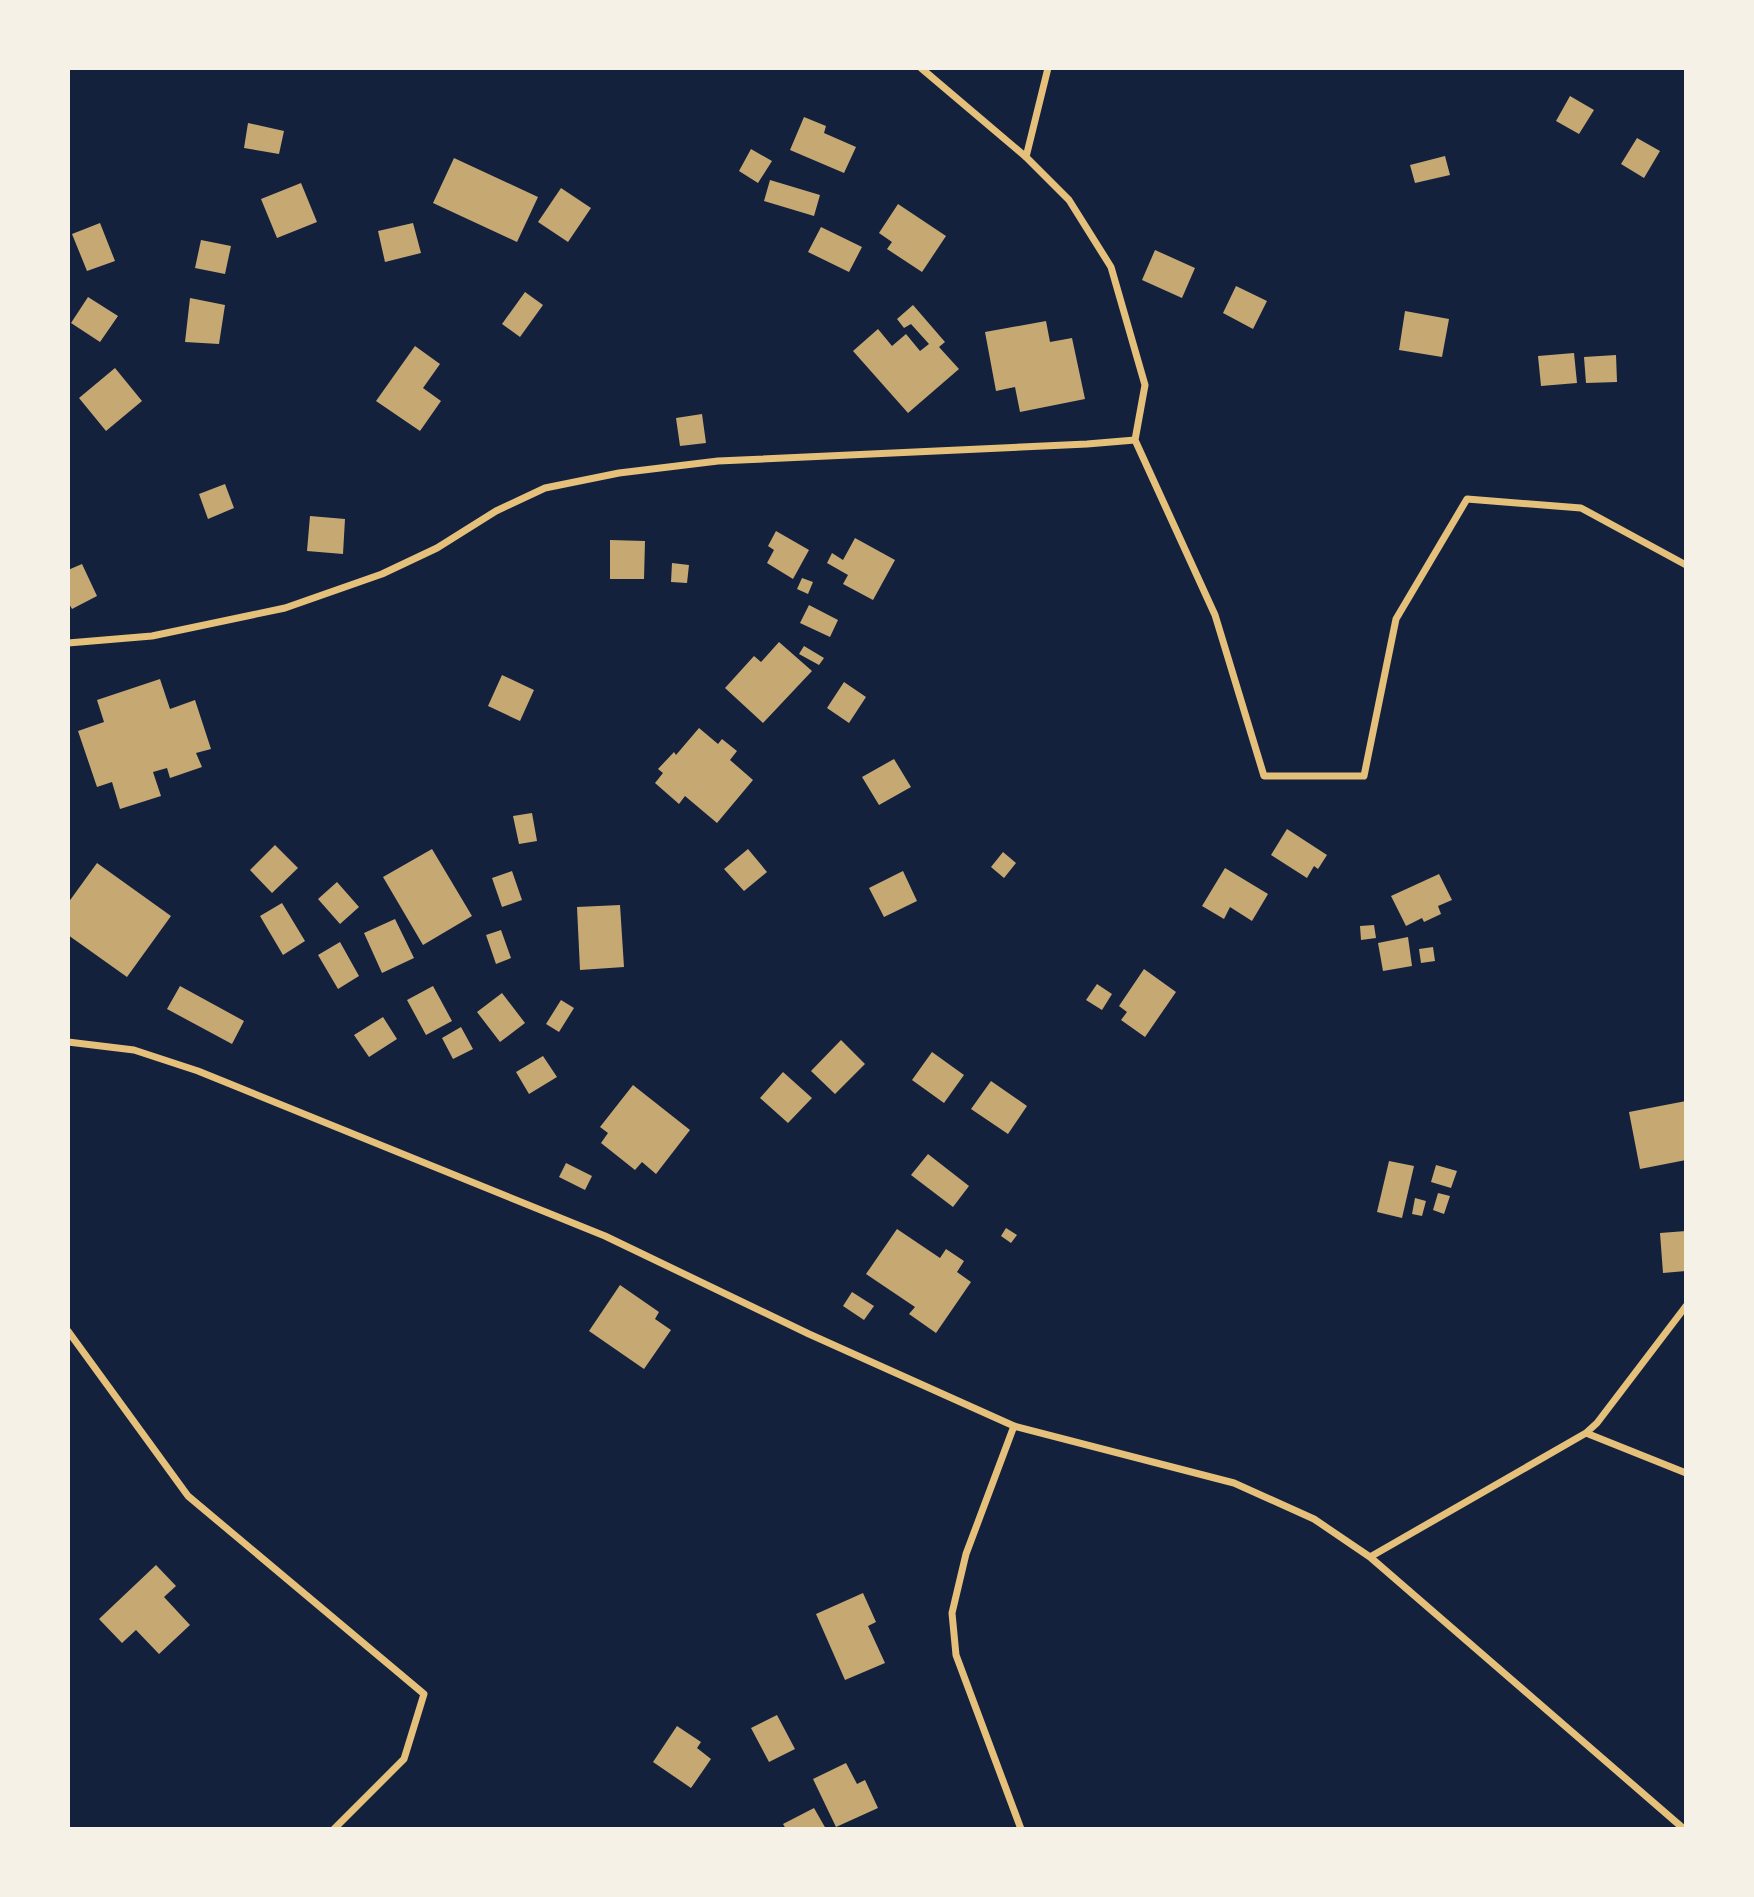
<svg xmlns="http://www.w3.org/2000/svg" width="1754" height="1897" font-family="'Work Sans',sans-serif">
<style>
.building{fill:#c6a872}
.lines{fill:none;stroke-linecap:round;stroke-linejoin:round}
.minor{stroke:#e5c07b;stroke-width:7}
</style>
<rect width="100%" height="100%" fill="#14213d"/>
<!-- building -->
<path class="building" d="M1570 96 1594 110 1579 134 1556 121Z
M804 117 826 126 824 133 856 147 844 173 790 150Z
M248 123 284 131 279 154 244 148Z
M1637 138 1660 151 1644 178 1621 164Z
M751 149 772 161 758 183 739 171Z
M1445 156 1450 175 1415 183 1410 165Z
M454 158 538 197 517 242 433 203Z
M770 180 820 195 814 216 764 201Z
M301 183 317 222 277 238 261 199Z
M561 188 591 208 568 242 538 222Z
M898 204 946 236 922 272 887 249 892 242 879 233Z
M100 223 115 261 87 271 72 234Z
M413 223 421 253 385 262 378 231Z
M821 227 862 247 849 272 808 252Z
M201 240 231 246 225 274 195 268Z
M1155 250 1195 268 1182 298 1142 280Z
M1236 286 1267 301 1253 329 1223 313Z
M525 292 543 305 520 337 502 324Z
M88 297 118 316 100 342 71 323Z
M190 298 225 305 219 344 185 342Z
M913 305 945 342 939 347 959 369 908 413 853 351 878 329 892 346 906 334 920 351 929 344 911 324 904 328 897 319Z
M1405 311 1449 319 1442 357 1399 350Z
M1046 321 1050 342 1072 338 1085 399 1020 412 1015 387 996 391 985 332Z
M415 346 440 364 423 388 441 401 420 431 376 401Z
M1574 353 1577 383 1541 386 1538 356Z
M1616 355 1617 382 1586 383 1584 357Z
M115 368 142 401 106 431 79 398Z
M702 414 706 443 680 446 676 418Z
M225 484 234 508 208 519 199 494Z
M310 516 345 519 343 554 307 551Z
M776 531 809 550 793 579 767 563 774 550 768 546Z
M855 538 895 560 873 600 843 584 848 575 827 563 832 553 843 560Z
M610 540 645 541 644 579H610Z
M672 563 689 565 687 583 671 582Z
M82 564 97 596 72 609 68 602V570Z
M802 578 813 582 808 594 797 589Z
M809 605 838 620 830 637 800 623Z
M779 642 812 671 763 723 725 688 754 656 761 662Z
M804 646 824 658 819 665 799 654Z
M502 675 534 690 520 721 488 706Z
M160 679 170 709 195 700 211 749 196 753 202 767 170 778 167 768 153 772 161 796 120 809 112 782 97 787 78 731 104 722 97 700Z
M844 682 866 697 849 723 827 708Z
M699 728 718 744 722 739 737 751 730 760 753 780 717 823 685 796 679 804 655 783 663 773 658 769 674 752 676 755Z
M894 759 911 787 879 805 862 777Z
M532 813 537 841 519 844 513 816Z
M1287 829 1327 855 1318 869 1314 866 1307 878 1271 855Z
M275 845 298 868 272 893 250 870Z
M432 849 472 916 423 945 383 877Z
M748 849 767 872 744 891 724 869Z
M1003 852 1016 863 1004 878 991 867Z
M97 863 171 916 127 977 68 935V903Z
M1225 868 1268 894 1252 921 1230 907 1224 919 1202 906Z
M512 871 522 900 502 907 492 878Z
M903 871 917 901 884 917 869 888Z
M1439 874 1452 900 1438 906 1441 914 1424 922 1422 918 1406 926 1391 896Z
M337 882 359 907 340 924 318 899Z
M282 903 305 941 283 955 260 916Z
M620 905 624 967 580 970 577 907Z
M395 919 414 958 382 973 364 933Z
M1374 925 1376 938 1361 940 1360 926Z
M501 930 511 958 496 964 486 935Z
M1408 937 1412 966 1383 971 1378 943Z
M340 942 359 976 338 989 318 955Z
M1433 947 1435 961 1421 963 1419 949Z
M1144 969 1176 992 1145 1037 1121 1020 1127 1012 1119 1006Z
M1097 984 1112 994 1102 1010 1086 1000Z
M180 986 244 1021 232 1044 167 1009Z
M433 986 452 1021 426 1035 407 1000Z
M502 993 525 1023 500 1042 477 1012Z
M561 1000 574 1008 559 1032 546 1024Z
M383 1017 397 1039 369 1057 354 1035Z
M461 1027 473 1049 453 1059 442 1038Z
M841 1040 865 1064 835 1094 811 1071Z
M932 1052 964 1075 944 1103 912 1080Z
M543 1056 557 1077 529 1094 516 1072Z
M783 1072 812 1098 788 1123 760 1098Z
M991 1081 1027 1106 1008 1134 971 1109Z
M633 1085 690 1130 656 1174 642 1162 635 1170 601 1143 608 1133 600 1127Z
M1686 1101V1160L1640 1169 1629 1112Z
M928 1154 969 1186 953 1207 911 1175Z
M1389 1161 1414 1166 1402 1218 1377 1212Z
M566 1163 592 1176 585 1190 559 1177Z
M1436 1165 1457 1171 1451 1188 1431 1182Z
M1438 1193 1450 1196 1444 1214 1433 1210Z
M1415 1198 1426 1201 1422 1216 1412 1214Z
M1006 1228 1017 1235 1011 1243 1001 1236Z
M897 1229 940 1258 946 1249 964 1261 957 1272 971 1282 936 1333 909 1314 915 1307 866 1274Z
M1686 1231V1271L1663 1273 1660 1233Z
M620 1285 659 1312 655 1319 671 1330 644 1369 589 1331Z
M852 1292 874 1306 864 1320 843 1306Z
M156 1565 176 1586 164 1597 190 1625 159 1654 136 1630 122 1643 99 1619Z
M863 1593 876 1622 868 1626 885 1663 845 1680 816 1614Z
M777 1715 795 1749 769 1762 751 1728Z
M677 1726 701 1742 697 1748 711 1759 691 1788 653 1762Z
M846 1763 857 1784 865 1780 878 1808 836 1827 813 1779Z
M814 1808 826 1829H786L783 1824Z"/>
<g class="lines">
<!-- minor -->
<path class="minor" d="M921 68 1026 157 1069 200 1111 267 1145 385 1135 440 1215 615 1264 776H1364L1396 619 1467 499 1581 508 1686 565
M1026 157 1048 68
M68 643 152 636 285 608 382 574 437 548 496 511 545 488 619 473 718 461 1087 444 1135 440
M68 1042 134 1050 198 1071 605 1236 809 1334 1014 1426 1234 1483 1314 1519 1370 1557 1684 1829
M68 1331 188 1496 424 1694 404 1759 334 1829
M1014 1426 966 1554 952 1613 956 1655 1021 1829
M1586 1433 1686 1473
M1370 1557 1586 1433 1597 1423 1686 1306"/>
</g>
<!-- border -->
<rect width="1754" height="1897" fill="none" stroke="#f6f1e7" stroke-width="140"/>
</svg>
